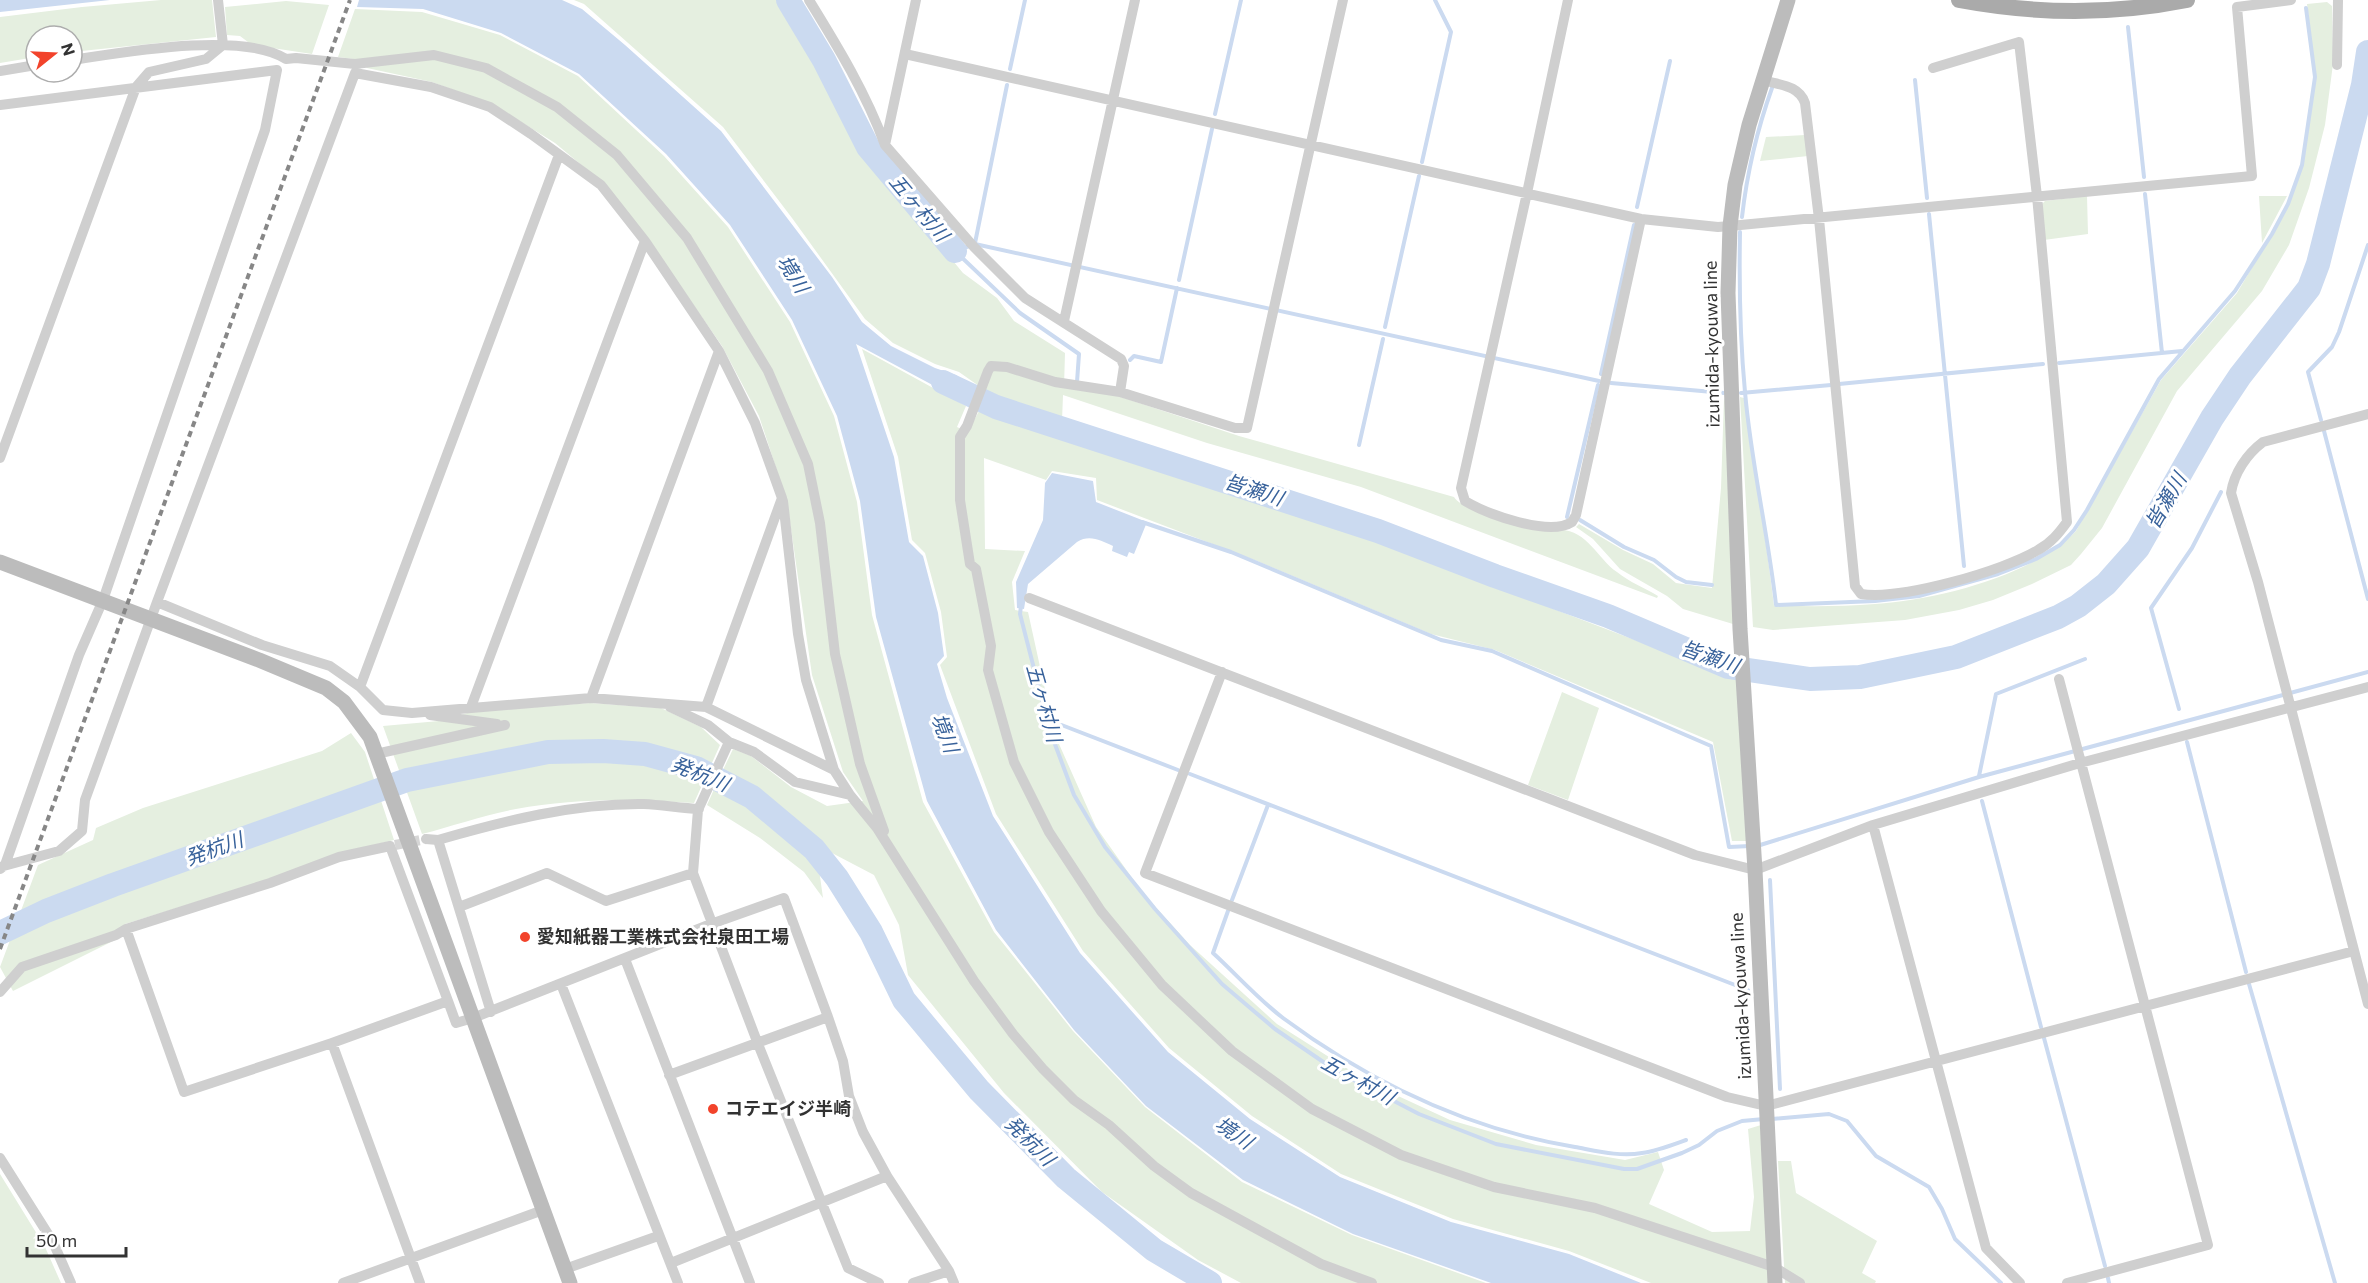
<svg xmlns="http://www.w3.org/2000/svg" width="2368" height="1283" font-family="Commissioner,'Noto Sans JP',sans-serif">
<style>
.green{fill:#e5efe0}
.water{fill:#cbdaf0}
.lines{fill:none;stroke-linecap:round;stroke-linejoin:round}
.stream{stroke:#cbdaf0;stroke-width:4}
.river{stroke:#cbdaf0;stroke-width:24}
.street-tunnel{stroke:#d6d6d6;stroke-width:10;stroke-dasharray:10 5;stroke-linecap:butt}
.street{stroke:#cfcfcf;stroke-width:10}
.secondary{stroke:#bcbcbc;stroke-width:15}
.primary{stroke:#aaa;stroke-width:16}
.rail{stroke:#878787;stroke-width:4;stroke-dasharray:6 4.5;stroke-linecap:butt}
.poi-dot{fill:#f2432b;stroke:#fff;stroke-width:2}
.labels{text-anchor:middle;stroke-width:6;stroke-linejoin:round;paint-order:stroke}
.street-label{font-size:18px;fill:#323232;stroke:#fff}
.poi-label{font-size:18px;font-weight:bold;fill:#323232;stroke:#fff;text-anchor:start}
.water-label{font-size:20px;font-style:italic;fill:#38629b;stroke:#fff}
</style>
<rect width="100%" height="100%" fill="#fff"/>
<!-- green -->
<path class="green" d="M161 0H212L216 37 72 52V36H36V57L0 63V17L82 7Z
M574 0H782L821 64 862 151 963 273 997 298 1014 321 1065 353 1064 387 1118 396 1239 436 1454 497C1464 514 1536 525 1558 530 1586 528 1597 558 1617 572 1629 582 1645 588 1658 596L1657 598 1361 487 1207 443 1063 395 1062 421 986 391 959 372 935 364 893 343 865 319 792 218 723 127 584 4Z
M286 1 329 5 312 54 252 45 240 36 227 35 225 7Z
M2327 2 2332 6 2333 64 2325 125 2309 188 2289 245 2262 291 2177 391 2102 528 2081 554 2071 565 2032 584 1993 600 1959 610 1905 620 1773 630 1753 627 1740 397 1744 398C1753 467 1766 536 1774 606 1807 606 1842 607 1875 604 1939 599 2030 577 2076 531L2161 380 2237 293 2289 205 2303 165 2316 77 2307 4Z
M355 9 422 12 500 35 578 76 664 156 728 227 790 322 834 416 857 502 872 615 923 802 994 932 1073 1031 1145 1107 1242 1182 1352 1235 1486 1283H1241L1198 1260 1102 1192 1004 1093 908 975 899 925 874 875 832 853 765 797 723 770 733 749 751 756 791 787 827 806 863 801 843 772 812 675 787 501 759 416 722 346 647 238 603 183 555 143 494 105 432 82 367 68 354 59 338 57Z
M1805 135 1808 156 1760 161 1766 137Z
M2087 196 2088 234 2044 240 2041 205 2045 201Z
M2259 196H2287L2262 243Z
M862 349 966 406 957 427 968 432 979 411 1330 524 1740 680 1748 841H1732L1713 742 1495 650 1431 634 1257 561 1097 500 1096 478 1052 471 1046 480 984 458 985 549 1025 551 1012 582 1015 610 1028 612 1055 735 1096 827 1142 892 1190 945 1277 1024 1370 1083 1450 1120 1536 1145 1625 1160 1658 1152 1664 1170 1649 1204 1712 1232 1750 1231 1754 1197 1748 1129 1761 1125 1769 1283H1651L1569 1251 1453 1219 1341 1174 1252 1116 1169 1048 1083 951 996 814 940 665 947 657 941 612 925 553 912 540 898 457Z
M1724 398 1725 402 1733 624 1683 609 1667 596 1620 569 1593 539 1576 527 1579 524 1623 550 1653 564 1676 583 1712 588 1721 488Z
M1562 692 1599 708 1568 800 1528 785Z
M590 703 661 708 701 727 720 745 694 803C635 799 574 798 516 809 484 815 453 826 422 834L383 726 439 721 471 712Z
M351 733 365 752 394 840 337 854 268 880 125 924 119 938 13 991 0 967 38 865 93 840 96 828 143 808 322 751Z
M716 785 771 822 818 862 823 898 804 872 760 838 707 805Z
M1778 1161H1791L1796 1193 1877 1241 1862 1273 1876 1281 1875 1283H1785Z
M0 1174 45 1247 61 1283H0Z"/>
<!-- water -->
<path class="water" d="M0 0H110L0 12Z
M359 0H562L582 9 625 45 721 131 832 277 862 322 891 346 935 368 956 375 974 387 968 404 856 344 894 457 909 542 923 556 938 613 944 656 937 664 947 698 993 816 1080 953 1168 1052 1250 1119 1340 1177 1451 1222 1569 1254 1641 1283H1491L1353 1234 1243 1180 1146 1106 1074 1030 996 930 927 801 876 617 860 501 837 416 792 320 730 225 666 154 579 74 501 33 423 9 357 7Z
M1052 473 1093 481 1096 502 1147 522 1134 554 1129 552 1127 557 1112 551 1113 546C1101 541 1090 534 1077 542L1028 584 1024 609 1017 608 1016 582 1043 520 1045 483Z"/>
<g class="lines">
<!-- stream -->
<path class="stream" d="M2128 27 2144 177
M1010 69 1025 0
M1915 80 1927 198
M1215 114 1241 0
M1422 162 1451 32 1435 0
M2145 194 2162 353
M1637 207 1670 61
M1929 214 1964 566
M1742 217C1747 173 1757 130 1772 88
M1740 232C1739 286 1740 339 1745 392 1751 463 1768 533 1776 605L1875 601 1919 596 1998 574 2036 559 2060 545 2074 530 2087 510 2159 379 2235 291 2272 234 2288 204 2302 165 2315 77 2306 8
M975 243 1007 85
M1179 280 1212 129
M1385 327 1419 176
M1130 360 1134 356 1161 362 1177 288
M2059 363 2182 351
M1601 374 1634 225
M1077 382 1079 354 1020 313 955 251 975 244 1599 381
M1611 383 1724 393
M1839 384 2043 364
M1741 393 1831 385
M2321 420 2308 372 2332 347 2339 332 2368 245
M2324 431 2368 599
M1359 445 1383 339
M1567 517 1598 385
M1580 520 1624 547 1654 560 1676 577 1686 582 1712 585
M1142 522 1231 552 1441 640 1492 651 1711 746 1729 847 1750 846
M1021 606 1020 614 1050 731 1074 795 1105 847 1155 909 1222 984 1275 1029 1338 1072 1419 1114 1496 1144 1624 1169H1637L1682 1153 1699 1145 1717 1131 1742 1121 1764 1119
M2179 709 2151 608 2192 548 2221 492
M1059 724 1178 770
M2187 742 2246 972
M1190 774 1748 990
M1979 776 1996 694 2085 659
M1982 801 2041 1027
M1757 846 1979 777 2368 672
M1770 880 1780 1089
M1232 900 1268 805
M1228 911 1213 953C1236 974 1258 999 1283 1018 1371 1083 1466 1129 1575 1147 1597 1151 1620 1157 1642 1153 1657 1151 1672 1145 1686 1140
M2249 984 2335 1283
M2044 1038 2105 1266
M1772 1119 1829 1114 1847 1121 1876 1156 1929 1187 1942 1209 1955 1239 2001 1283
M2108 1278 2109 1283"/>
<!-- river -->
<path class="river" d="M788 0 824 60 868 147 955 251
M943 382 996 407 1378 531 1495 576 1608 616 1728 667 1810 679 1860 677 1956 657 2058 617 2078 606 2106 584 2138 548 2212 418 2240 376 2309 288 2318 264 2363 85 2368 52
M0 933 46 911 113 885 407 780 548 752 603 751 645 754 696 768 752 797 814 849 837 878 871 932 904 1000 979 1090 1066 1178 1154 1250 1210 1283"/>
<!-- street-tunnel -->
<path class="street-tunnel" d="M395 845 426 839"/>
<!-- street -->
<path class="street" d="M218 0 223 45
M809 0C838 47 866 93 885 145
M916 0 885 145 974 247 1025 298 1121 359 1124 366 1120 392
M1343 0 1247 428H1235L1120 392 1055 382 1007 367 991 366 988 371 967 426 960 437V500L970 564 976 569 991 646 988 670 1014 762 1049 832 1101 911 1162 985 1232 1051 1312 1109 1401 1155 1494 1187 1595 1208 1774 1267 1800 1283
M1568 0 1527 193 1461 488 1465 501C1487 514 1549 537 1572 522L1576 515 1641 219
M905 54 1641 219 1718 227 1730 226 2252 176 2237 7 2291 0
M72 60C125 52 242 31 286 59L296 58 355 64 434 55 486 68 557 107 617 155 687 238 768 371 808 464 820 523 835 654 860 764 884 831
M2337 65 2338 0
M0 71 36 65
M355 73 431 87 490 107 531 134 601 185 645 241 719 351 755 423 782 498 706 707 591 698 412 713 383 710 360 687 330 666 262 645 157 602Z
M1763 80C1779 85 1799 85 1805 103L1819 219 1855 586 1861 594C1902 600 2003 571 2038 550 2051 543 2059 533 2067 522L2037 196 2019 42 1933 68
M0 105 277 70 265 130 103 600 79 655 5 865 0 869
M1064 321 1135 0
M2368 414 2263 442C2247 454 2234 473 2231 493L2258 582 2368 1004
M0 458 136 87 149 72 206 59 223 45
M1029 598 1695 855 1755 870 1873 825 2080 763 2368 687
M1222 672 1145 873 1727 1097 1766 1106 2354 951
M2059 679 2208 1245 2067 1283
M360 687 559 155
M591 698 719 351
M471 707 645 241
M670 707 708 725 729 742
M706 707 834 770 806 680 798 634 783 501
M430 715 497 724
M376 754 505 725
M834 770 850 795
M1873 825 1986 1248 2020 1283
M426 839 438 840C505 821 573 803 644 804 662 805 681 808 699 809
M438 840 491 1012
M0 867 59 851 82 831 85 800 157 602
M459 907 547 873 606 901 693 873
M126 929 184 1092 332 1043 448 1001 456 1023 473 1018 711 924 784 898 828 1017
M625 959 750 1283
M561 984 678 1283
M0 992 22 967 116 935 126 929 270 883 339 857 390 846 448 1001
M332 1043 420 1283
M669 1075 828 1017 843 1061 849 1096 863 1132 887 1176
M0 1158 53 1242 71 1283
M671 1263 887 1176 949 1271
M565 1269 658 1236
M343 1283 543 1210
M879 1283 848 1268 758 1044 693 873 698 810 729 742 754 752 795 782 850 795 877 828 974 981 1013 1034 1043 1069 1074 1100 1109 1125 1154 1166 1191 1193 1321 1264 1372 1283
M913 1283 949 1271 954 1283"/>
<!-- secondary -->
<path class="secondary" d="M0 562 259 660 326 688 344 702 370 737 570 1283
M1775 1283 1755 870 1740 629 1728 293 1730 226 1735 185 1749 125 1788 0"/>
<!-- primary -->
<path class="primary" d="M1959 0C2034 14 2112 15 2187 0"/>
<!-- rail -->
<path class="rail" d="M0 949 350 0"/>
</g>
<!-- markers -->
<g class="poi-dot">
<circle cx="525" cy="937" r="6"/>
<circle cx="713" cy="1109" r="6"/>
</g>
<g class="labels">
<!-- street labels -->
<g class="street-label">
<text transform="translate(1712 344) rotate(-91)" y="6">izumida-kyouwa line</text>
<text transform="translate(1741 996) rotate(-93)" y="6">izumida-kyouwa line</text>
</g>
<!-- poi labels -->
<g class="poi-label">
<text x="537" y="943">愛知紙器工業株式会社泉田工場</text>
<text x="725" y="1115">コテエイジ半崎</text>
</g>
<!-- water labels -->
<g class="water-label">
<text transform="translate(919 208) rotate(50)" y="7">五ヶ村川</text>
<text transform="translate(793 274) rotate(58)" y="7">境川</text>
<text transform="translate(1254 490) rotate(18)" y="7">皆瀬川</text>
<text transform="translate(2166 501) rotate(-60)" y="7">皆瀬川</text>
<text transform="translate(1710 657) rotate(19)" y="7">皆瀬川</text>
<text transform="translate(1044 703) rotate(74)" y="7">五ヶ村川</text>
<text transform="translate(945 733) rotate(69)" y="7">境川</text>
<text transform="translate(700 774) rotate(22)" y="7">発杭川</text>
<text transform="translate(214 849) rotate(-20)" y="7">発杭川</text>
<text transform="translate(1358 1080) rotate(29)" y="7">五ヶ村川</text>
<text transform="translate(1234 1133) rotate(34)" y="7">境川</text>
<text transform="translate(1030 1141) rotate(45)" y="7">発杭川</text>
</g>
</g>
<!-- north arrow -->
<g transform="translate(54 54) rotate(72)"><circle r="28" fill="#ffffff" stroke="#adadad" stroke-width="1.5"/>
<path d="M0-4.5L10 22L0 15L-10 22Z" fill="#f2432b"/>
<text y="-9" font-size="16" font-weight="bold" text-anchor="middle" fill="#323232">N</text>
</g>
<!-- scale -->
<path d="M27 1247v9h99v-9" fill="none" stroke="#323232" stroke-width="3"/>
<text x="36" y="1247" font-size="18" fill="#323232" stroke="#ffffff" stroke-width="4.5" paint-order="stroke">50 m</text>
</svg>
